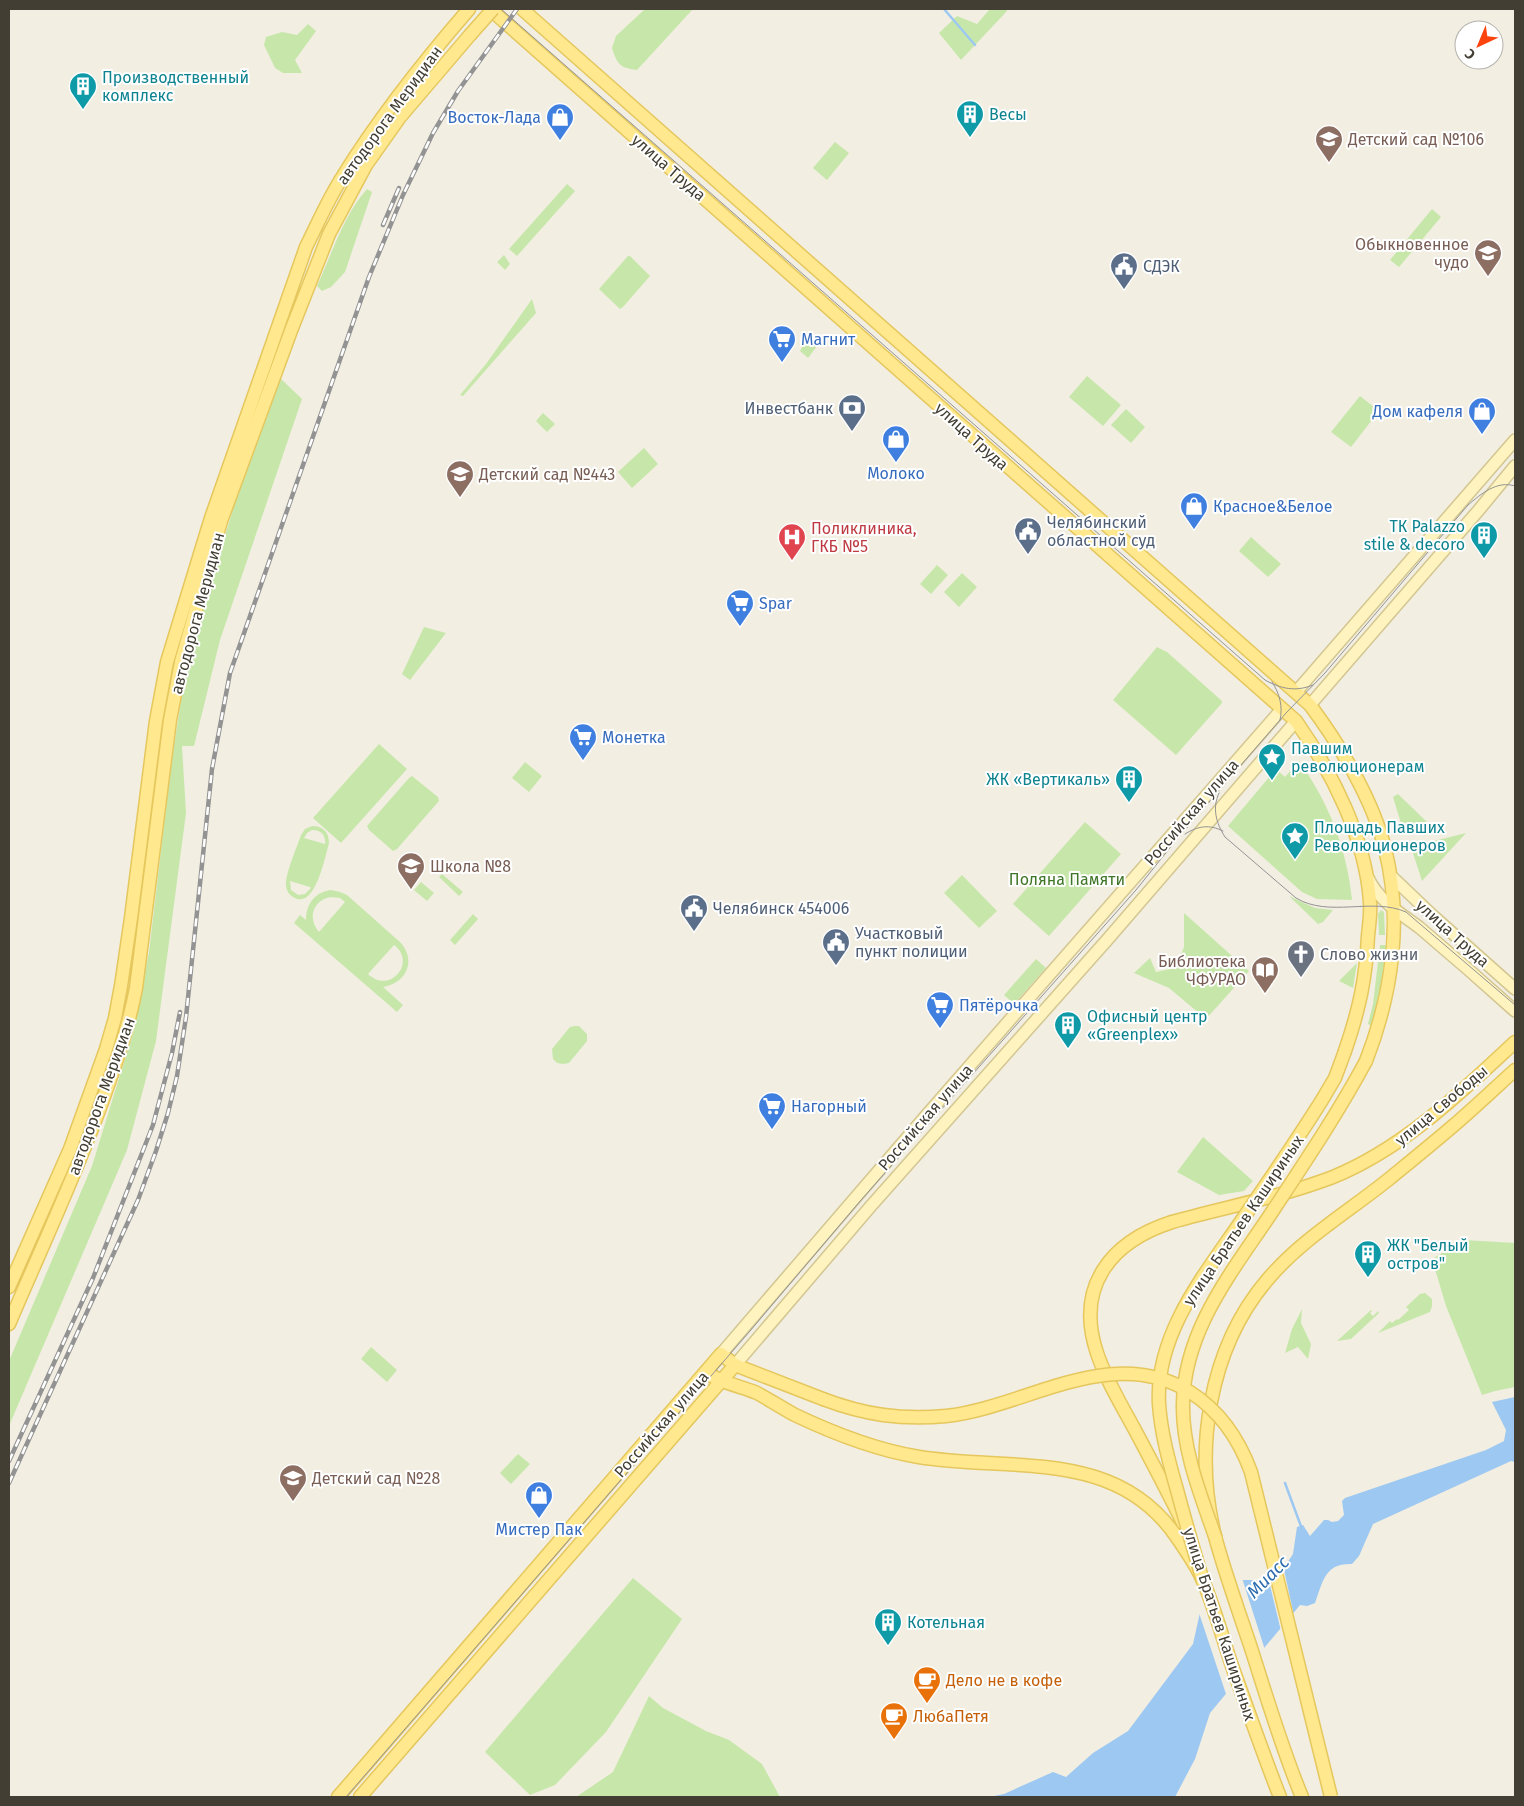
<svg xmlns="http://www.w3.org/2000/svg" width="1524" height="1806" font-family="'Fira Sans',sans-serif">
<style>
.green{fill:#c7e7aa;fill-rule:evenodd}
.water{fill:#9cc8f1}
.pier{fill:#f2eee2}
.lines{fill:none;stroke-linecap:round;stroke-linejoin:round}
.stream{stroke:#9cc8f1;stroke-width:2.5}
.secondary-casing{stroke:#d3c691;stroke-width:14}
.primary-casing{stroke:#e5c75d;stroke-width:15}
.secondary{stroke:#fff4bf;stroke-width:11}
.primary{stroke:#ffe88e;stroke-width:12}
.tram{stroke:#939393;stroke-width:1}
.rail-casing{stroke:#939393;stroke-width:4.5}
.rail{stroke:#fff;stroke-width:2.5;stroke-dasharray:8;stroke-linecap:butt}
.primary-bridge-casing{stroke:#e5c75d;stroke-width:15;stroke-linecap:butt}
.primary-bridge{stroke:#ffe88e;stroke-width:12}
.labels{text-anchor:middle;stroke-width:4;stroke-linejoin:round;paint-order:stroke}
.culture-label{font-size:16px;fill:#0d838f;stroke:#fff;text-anchor:start}
.street-label{font-size:16px;fill:#433e33;stroke:#fff}
.shop-label{font-size:16px;fill:#366cbe;stroke:#fff;text-anchor:start}
.education-label{font-size:16px;fill:#785e54;stroke:#fff;text-anchor:start}
.service-label{font-size:16px;fill:#4e5e75;stroke:#fff;text-anchor:start}
.health-label{font-size:16px;fill:#be3a42;stroke:#fff;text-anchor:start}
.park-label{font-size:16px;fill:#3e7526;stroke:#fff}
.worship-label{font-size:16px;fill:#5b616d;stroke:#fff;text-anchor:start}
.food-label{font-size:16px;fill:#c56008;stroke:#fff;text-anchor:start}
.water-label{font-size:18px;font-style:italic;fill:#2b6daf;stroke:#fff}
</style>
<rect width="100%" height="100%" fill="#f2eee2"/>
<!-- green -->
<path class="green" d="M645 9H693L637 70C620 68 617 64 612 48L616 36Z
M990 9H1006L1007 11 961 60 939 33 957 16 977 24Z
M308 24 316 31 295 60 302 73H283L275 68 264 45 266 37 282 32 297 35Z
M835 142 849 153 827 180 813 168Z
M567 184 575 191 517 256 509 249Z
M367 189 372 192 345 272 331 287 322 291 317 286C331 256 344 214 367 189Z
M1432 209 1441 217 1399 267 1390 260Z
M504 255 510 264 505 270 497 262Z
M628 256H630L650 276 623 307 620 309 599 289Z
M532 299 536 313 463 396 460 395 486 364Z
M807 333 817 346 808 358 800 351 803 345 800 342Z
M278 376 302 399 220 640 194 746H182L186 813 156 1041 127 1150 9 1426V1361L92 1166 132 1036 149 952 171 766 187 661 240 486Z
M1087 376 1121 405 1103 426 1069 397Z
M1360 396 1379 411 1351 447 1331 432Z
M1126 409 1145 427 1131 443 1111 425Z
M543 413 555 424 547 432 536 421Z
M644 448 658 464 632 488 618 472Z
M1251 537 1281 564 1268 577 1239 551Z
M937 565 948 575 931 594 920 584Z
M962 573 977 587 959 607 944 592Z
M424 627 446 633 410 680 402 674Z
M1157 647 1167 652 1222 701V703L1176 755 1113 700Z
M379 744 407 769 341 843 313 818Z
M1299 761C1329 803 1347 849 1352 900L1317 899 1302 892 1228 826 1276 769 1285 777Z
M525 762 542 776 529 792 512 778Z
M412 776 438 797 439 801 397 849 393 851 369 830 367 826 409 778Z
M1398 794 1427 822 1429 827 1426 831 1407 834 1404 833 1393 797Z
M1085 822 1121 854 1049 936 1013 904Z
M312 826C323 826 329 832 329 843 325 857 315 911 293 897 288 894 286 889 286 884 286 872 297 847 301 835L305 829ZM312 830C321 830 326 835 325 844L304 838 307 833ZM290 881 310 887 311 888 305 894 298 895 291 890Z
M1466 833 1422 881 1413 853V849L1418 845Z
M442 874 463 892 459 896 439 877Z
M962 875 997 911 979 928 944 893Z
M421 882 434 893 427 901 414 890Z
M331 890 340 892 347 895 401 943C417 962 405 984 383 987L403 1005 397 1012 294 923 300 915 306 920C306 904 315 892 331 890ZM331 897 340 898 345 902 319 932C307 918 313 900 331 897ZM394 945C417 962 390 995 368 974Z
M1289 896 1315 908 1333 910 1323 922 1318 924Z
M1381 910 1384 912 1385 935H1379L1378 914Z
M1184 913 1249 971 1206 1019 1169 988 1134 973 1150 958 1156 972 1175 968 1184 947Z
M473 914 478 919 455 945 450 940Z
M1380 945H1387C1385 972 1380 1000 1372 1026L1368 1024 1373 1004Z
M1036 959 1046 968 1014 1004 1004 995Z
M1357 963 1353 988 1339 981Z
M575 1026H579L587 1034V1041L569 1063 563 1064 557 1063 553 1059 552 1049 570 1027Z
M1203 1137 1253 1181 1244 1191 1219 1195 1177 1172Z
M1464 1240 1515 1243V1387L1495 1391 1482 1395 1446 1306 1432 1259Z
M1425 1293 1432 1299V1306L1430 1312 1378 1333 1390 1321 1392 1323 1397 1319 1398 1320 1409 1310 1406 1307 1420 1294Z
M1302 1309 1301 1323 1311 1344 1308 1359 1298 1347 1285 1353 1292 1329Z
M1371 1310 1372 1311 1370 1313 1373 1316 1378 1311 1379 1313 1351 1339 1337 1341Z
M371 1347 397 1370 387 1382 361 1359Z
M518 1454 530 1464 511 1484 500 1473Z
M633 1578 682 1619 606 1732 555 1785 530 1795 485 1752Z
M649 1696 663 1708 706 1731 729 1740 762 1764 780 1797H576L613 1772Z"/>
<!-- water -->
<path class="water" d="M1515 1397V1462L1511 1461 1373 1524 1359 1556 1352 1564C1325 1563 1323 1581 1315 1603L1307 1606 1300 1605 1210 1713 1195 1759 1175 1797H989L1004 1794 1053 1772 1066 1777 1093 1753 1128 1731 1193 1644 1201 1608 1239 1580H1258L1283 1569 1293 1554 1297 1527 1303 1525 1310 1536 1324 1520H1328L1332 1522 1338 1521 1344 1515 1342 1501 1345 1498 1486 1450 1504 1441 1506 1430 1492 1402Z"/>
<!-- pier -->
<path class="pier" d="M1283 1565 1294 1616 1281 1631 1267 1573Z
M1238 1578H1242L1265 1650 1227 1697 1198 1610 1199 1607 1220 1582Z"/>
<g class="lines">
<!-- stream -->
<path class="stream" d="M944 9 975 45
M1285 1483 1302 1529"/>
<!-- secondary casing -->
<g class="secondary-casing">
<path id="secondary" d="M1296 692 1515 440
M1310 705 1478 511 1515 466
M1391 876 1432 915 1515 989
M1368 878C1379 901 1400 913 1420 928 1452 955 1484 983 1515 1011
M721 1354 924 1118 1282 709
M735 1365 870 1207 1107 940 1296 721"/>
</g>
<!-- primary casing -->
<g class="primary-casing">
<path id="primary" d="M490 9 1296 721C1332 772 1366 839 1370 902 1371 913 1369 925 1368 936 1366 979 1359 1010 1345 1051
M522 9 1310 705C1340 745 1373 800 1385 849 1403 920 1392 994 1366 1061
M9 1287 70 1149 106 1049 115 1018 121 986 131 918 156 721 167 662 211 518 306 247C318 223 328 199 343 176 379 118 424 61 469 9
M9 1324C40 1251 74 1179 101 1105 115 1066 128 1030 136 988L170 720 181 662 221 521 292 328 329 234 366 165 400 117 470 35
M706 1372C720 1383 741 1386 757 1393 770 1400 782 1408 795 1415 835 1434 876 1450 919 1457 1012 1472 1117 1447 1178 1539 1187 1552 1198 1568 1204 1583 1215 1610 1223 1639 1232 1666 1248 1710 1263 1754 1280 1797
M1183 1523C1168 1492 1152 1462 1136 1432 1122 1406 1106 1380 1097 1353 1075 1287 1110 1242 1172 1222 1225 1207 1281 1197 1333 1177 1404 1148 1460 1093 1515 1042
M338 1797 721 1354 735 1365 823 1399
M360 1797 735 1365
M1302 1797C1282 1749 1267 1698 1251 1648 1239 1612 1226 1576 1216 1540 1193 1452 1208 1349 1268 1279 1302 1239 1348 1212 1389 1179 1411 1161 1432 1144 1453 1126 1474 1108 1494 1089 1515 1070"/>
</g>
<!-- secondary -->
<use href="#secondary" class="secondary"/>
<!-- primary -->
<use href="#primary" class="primary"/>
<!-- tram -->
<path class="tram" d="M501 9 1265 680C1281 689 1296 692 1313 685
M1272 682C1280 694 1283 707 1280 720
M1219 793C1212 808 1216 823 1225 837L1296 898C1329 918 1372 897 1406 912L1515 1005
M1185 834C1198 826 1209 824 1223 831
M346 1797 750 1331 861 1200 1136 890 1177 839 1286 713 1325 673 1468 505C1481 494 1497 480 1515 486"/>
<!-- rail casing -->
<g class="rail-casing">
<path id="rail" d="M383 225 399 188
M9 1461 93 1278 153 1125 172 1053 180 1012
M9 1483 138 1200 156 1151 168 1113 177 1076 186 1017 212 769 230 673 249 619 369 277 403 195 433 133 458 91 517 9"/>
</g>
<!-- rail -->
<use href="#rail" class="rail"/>
<!-- primary-bridge casing -->
<g class="primary-bridge-casing">
<path id="primary-bridge" d="M470 35 493 9
M823 1399C865 1415 901 1420 946 1416 1027 1407 1111 1343 1190 1392 1220 1411 1239 1439 1251 1472L1331 1797
M1216 1539C1201 1496 1182 1450 1183 1404 1184 1329 1233 1271 1272 1212 1305 1162 1338 1113 1366 1061
M1203 1581C1194 1551 1185 1520 1177 1490 1169 1462 1161 1433 1159 1404 1155 1333 1206 1273 1244 1217 1270 1179 1297 1140 1322 1100L1335 1078 1345 1051"/>
</g>
<!-- primary-bridge -->
<use href="#primary-bridge" class="primary-bridge"/>
</g>
<!-- icons -->
<defs>
<g id="building-pin" transform="scale(1.4375)"><path d="M0 17L-7.5 6A9.5 9.5 0 1 1 7.5 6Z" fill="#0f9aa8" stroke="#fff"/><path d="M-4-6H4V6H1V3H-1V6H-4ZM-2.5-4.3h1.7v1.8h-1.7ZM.8-4.3h1.7v1.8H.8ZM-2.5-1h1.7V.8h-1.7ZM.8-1h1.7V.8H.8Z" fill="#fff"/></g>
<g id="shop-pin" transform="scale(1.4375)"><path d="M0 17L-7.5 6A9.5 9.5 0 1 1 7.5 6Z" fill="#3f7fe0" stroke="#fff"/><path d="M-5-2.5h2.3a2.7 3.5 0 0 1 5.4 0H5L5.5 6h-11ZM-1.5-2.5h3a1.5 2.3 0 0 0-3 0Z" fill="#fff"/></g>
<g id="school-pin" transform="scale(1.4375)"><path d="M0 17L-7.5 6A9.5 9.5 0 1 1 7.5 6Z" fill="#8d6e63" stroke="#fff"/><path d="M0-5L7-2L0 1L-7-2ZM-4 1L0 2.5L4 1V4Q0 6-4 4Z" fill="#fff"/></g>
<g id="civic-pin" transform="scale(1.4375)"><path d="M0 17L-7.5 6A9.5 9.5 0 1 1 7.5 6Z" fill="#5c6f8a" stroke="#fff"/><path d="M-.6-6.5H3V-4.5H.6V-3L4-1V1h2V6H-6V1h2V-1L-.6-3ZM-1.2 2.5V6h2.4V2.5Z" fill="#fff"/></g>
<g id="supermarket-pin" transform="scale(1.4375)"><path d="M0 17L-7.5 6A9.5 9.5 0 1 1 7.5 6Z" fill="#3f7fe0" stroke="#fff"/><path d="M-6-5.5h2.5l.6 2H6L4.5 2H-2.5L-4.4-4H-6ZM-1.5 3.2a1.3 1.3 0 1 0 .1 0ZM3 3.2a1.3 1.3 0 1 0 .1 0Z" fill="#fff"/></g>
<g id="bank-pin" transform="scale(1.4375)"><path d="M0 17L-7.5 6A9.5 9.5 0 1 1 7.5 6Z" fill="#5c6f8a" stroke="#fff"/><path d="M-6-4H6V4H-6ZM0-2.3a2.3 2.3 0 1 0 0 4.6a2.3 2.3 0 1 0 0-4.6Z" fill="#fff"/></g>
<g id="hospital-pin" transform="scale(1.4375)"><path d="M0 17L-7.5 6A9.5 9.5 0 1 1 7.5 6Z" fill="#e0444e" stroke="#fff"/><path d="M-5-5h3v3.5h4V-5h3V5h-3V1.5h-4V5h-3Z" fill="#fff"/></g>
<g id="sight-pin" transform="scale(1.4375)"><path d="M0 17L-7.5 6A9.5 9.5 0 1 1 7.5 6Z" fill="#0f9aa8" stroke="#fff"/><path d="M0-6L1.8-2.2L6-1.7L2.9 1.2L3.7 5.4L0 3.3L-3.7 5.4L-2.9 1.2L-6-1.7L-1.8-2.2Z" fill="#fff"/></g>
<g id="church-pin" transform="scale(1.4375)"><path d="M0 17L-7.5 6A9.5 9.5 0 1 1 7.5 6Z" fill="#6b7280" stroke="#fff"/><path d="M-1.2-6h2.4v3.5h3.3v2.4h-3.3V6h-2.4V-.1h-3.3v-2.4h3.3Z" fill="#fff"/></g>
<g id="library-pin" transform="scale(1.4375)"><path d="M0 17L-7.5 6A9.5 9.5 0 1 1 7.5 6Z" fill="#8d6e63" stroke="#fff"/><path d="M-6-4Q-3-5.5-.7-3.5V5Q-3 3-6 4ZM6-4Q3-5.5 .7-3.5V5Q3 3 6 4Z" fill="#fff"/></g>
<g id="cafe-pin" transform="scale(1.4375)"><path d="M0 17L-7.5 6A9.5 9.5 0 1 1 7.5 6Z" fill="#e8710a" stroke="#fff"/><path d="M-5.5-4.5H6V0H3Q3 3.5 0 3.5H-2.5Q-5.5 3.5-5.5 0ZM3-3.2v2h1.7v-2ZM-6 4.5H4V6H-6Z" fill="#fff"/></g>
</defs>
<g fill-rule="evenodd">
<use href="#building-pin" x="83" y="86"/>
<use href="#building-pin" x="970" y="114"/>
<use href="#shop-pin" x="560" y="117"/>
<use href="#school-pin" x="1329" y="139"/>
<use href="#school-pin" x="1488" y="253"/>
<use href="#civic-pin" x="1124" y="266"/>
<use href="#supermarket-pin" x="782" y="339"/>
<use href="#bank-pin" x="852" y="408"/>
<use href="#shop-pin" x="1482" y="411"/>
<use href="#shop-pin" x="896" y="439"/>
<use href="#school-pin" x="460" y="474"/>
<use href="#shop-pin" x="1194" y="506"/>
<use href="#civic-pin" x="1028" y="531"/>
<use href="#building-pin" x="1484" y="535"/>
<use href="#hospital-pin" x="792" y="537"/>
<use href="#supermarket-pin" x="740" y="603"/>
<use href="#supermarket-pin" x="583" y="737"/>
<use href="#sight-pin" x="1272" y="757"/>
<use href="#building-pin" x="1129" y="779"/>
<use href="#sight-pin" x="1295" y="836"/>
<use href="#school-pin" x="411" y="866"/>
<use href="#civic-pin" x="694" y="908"/>
<use href="#civic-pin" x="836" y="942"/>
<use href="#church-pin" x="1301" y="954"/>
<use href="#library-pin" x="1265" y="970"/>
<use href="#supermarket-pin" x="940" y="1005"/>
<use href="#building-pin" x="1068" y="1025"/>
<use href="#supermarket-pin" x="772" y="1106"/>
<use href="#building-pin" x="1368" y="1254"/>
<use href="#school-pin" x="293" y="1478"/>
<use href="#shop-pin" x="539" y="1495"/>
<use href="#building-pin" x="888" y="1622"/>
<use href="#cafe-pin" x="927" y="1680"/>
<use href="#cafe-pin" x="894" y="1716"/>
</g>
<g class="labels">
<!-- culture labels -->
<g class="culture-label">
<text x="102" y="83">Производственный<tspan x="102" dy="18">комплекс</tspan></text>
<text x="989" y="120">Весы</text>
<text x="1465" y="532" text-anchor="end">ТК Palazzo<tspan x="1465" dy="18">stile &amp; decoro</tspan></text>
<text x="1291" y="754">Павшим<tspan x="1291" dy="18">революционерам</tspan></text>
<text x="1110" y="785" text-anchor="end">ЖК «Вертикаль»</text>
<text x="1314" y="833">Площадь Павших<tspan x="1314" dy="18">Революционеров</tspan></text>
<text x="1087" y="1022">Офисный центр<tspan x="1087" dy="18">«Greenplex»</tspan></text>
<text x="1387" y="1251">ЖК "Белый<tspan x="1387" dy="18">остров"</tspan></text>
<text x="907" y="1628">Котельная</text>
</g>
<!-- street labels -->
<g class="street-label">
<text transform="translate(389 115) rotate(-54)" y="6">автодорога Меридиан</text>
<text transform="translate(669 167) rotate(41)" y="6">улица Труда</text>
<text transform="translate(972 436) rotate(42)" y="6">улица Труда</text>
<text transform="translate(197 613) rotate(-75)" y="6">автодорога Меридиан</text>
<text transform="translate(1191 812) rotate(-49)" y="6">Российская улица</text>
<text transform="translate(1453 933) rotate(42)" y="6">улица Труда</text>
<text transform="translate(101 1096) rotate(-70)" y="6">автодорога Меридиан</text>
<text transform="translate(1441 1105) rotate(-40)" y="6">улица Свободы</text>
<text transform="translate(925 1117) rotate(-49)" y="6">Российская улица</text>
<text transform="translate(1243 1220) rotate(-56)" y="6">улица Братьев Кашириных</text>
<text transform="translate(661 1424) rotate(-49)" y="6">Российская улица</text>
<text transform="translate(1220 1624) rotate(72)" y="6">улица Братьев Кашириных</text>
</g>
<!-- shop labels -->
<g class="shop-label">
<text x="541" y="123" text-anchor="end">Восток-Лада</text>
<text x="801" y="345">Магнит</text>
<text x="1463" y="417" text-anchor="end">Дом кафеля</text>
<text x="896" y="479" text-anchor="middle">Молоко</text>
<text x="1213" y="512">Красное&amp;Белое</text>
<text x="759" y="609">Spar</text>
<text x="602" y="743">Монетка</text>
<text x="959" y="1011">Пятёрочка</text>
<text x="791" y="1112">Нагорный</text>
<text x="539" y="1535" text-anchor="middle">Мистер Пак</text>
</g>
<!-- education labels -->
<g class="education-label">
<text x="1348" y="145">Детский сад №106</text>
<text x="1469" y="250" text-anchor="end">Обыкновенное<tspan x="1469" dy="18">чудо</tspan></text>
<text x="479" y="480">Детский сад №443</text>
<text x="430" y="872">Школа №8</text>
<text x="1246" y="967" text-anchor="end">Библиотека<tspan x="1246" dy="18">ЧФУРАО</tspan></text>
<text x="312" y="1484">Детский сад №28</text>
</g>
<!-- service labels -->
<g class="service-label">
<text x="1143" y="272">СДЭК</text>
<text x="833" y="414" text-anchor="end">Инвестбанк</text>
<text x="1047" y="528">Челябинский<tspan x="1047" dy="18">областной суд</tspan></text>
<text x="713" y="914">Челябинск 454006</text>
<text x="855" y="939">Участковый<tspan x="855" dy="18">пункт полиции</tspan></text>
</g>
<!-- health labels -->
<g class="health-label">
<text x="811" y="534">Поликлиника,<tspan x="811" dy="18">ГКБ №5</tspan></text>
</g>
<!-- park labels -->
<g class="park-label">
<text x="1067" y="885">Поляна Памяти</text>
</g>
<!-- worship labels -->
<g class="worship-label">
<text x="1320" y="960">Слово жизни</text>
</g>
<!-- food labels -->
<g class="food-label">
<text x="946" y="1686">Дело не в кофе</text>
<text x="913" y="1722">ЛюбаПетя</text>
</g>
<!-- water labels -->
<g class="water-label">
<text transform="translate(1268 1577) rotate(-45)" y="6">Миасс</text>
</g>
</g>
<!-- border -->
<rect width="1524" height="1806" fill="none" stroke="#433e33" stroke-width="20"/>
<!-- north arrow -->
<g transform="translate(1479 45) rotate(224)"><circle r="24" fill="#ffffff" stroke="#b4b2ad"/>
<path d="M0-4L9 19L0 12L-9 19Z" fill="#fd440e"/>
<text y="-8" font-size="14" font-weight="bold" text-anchor="middle" fill="#433e33">С</text>
</g>
</svg>
